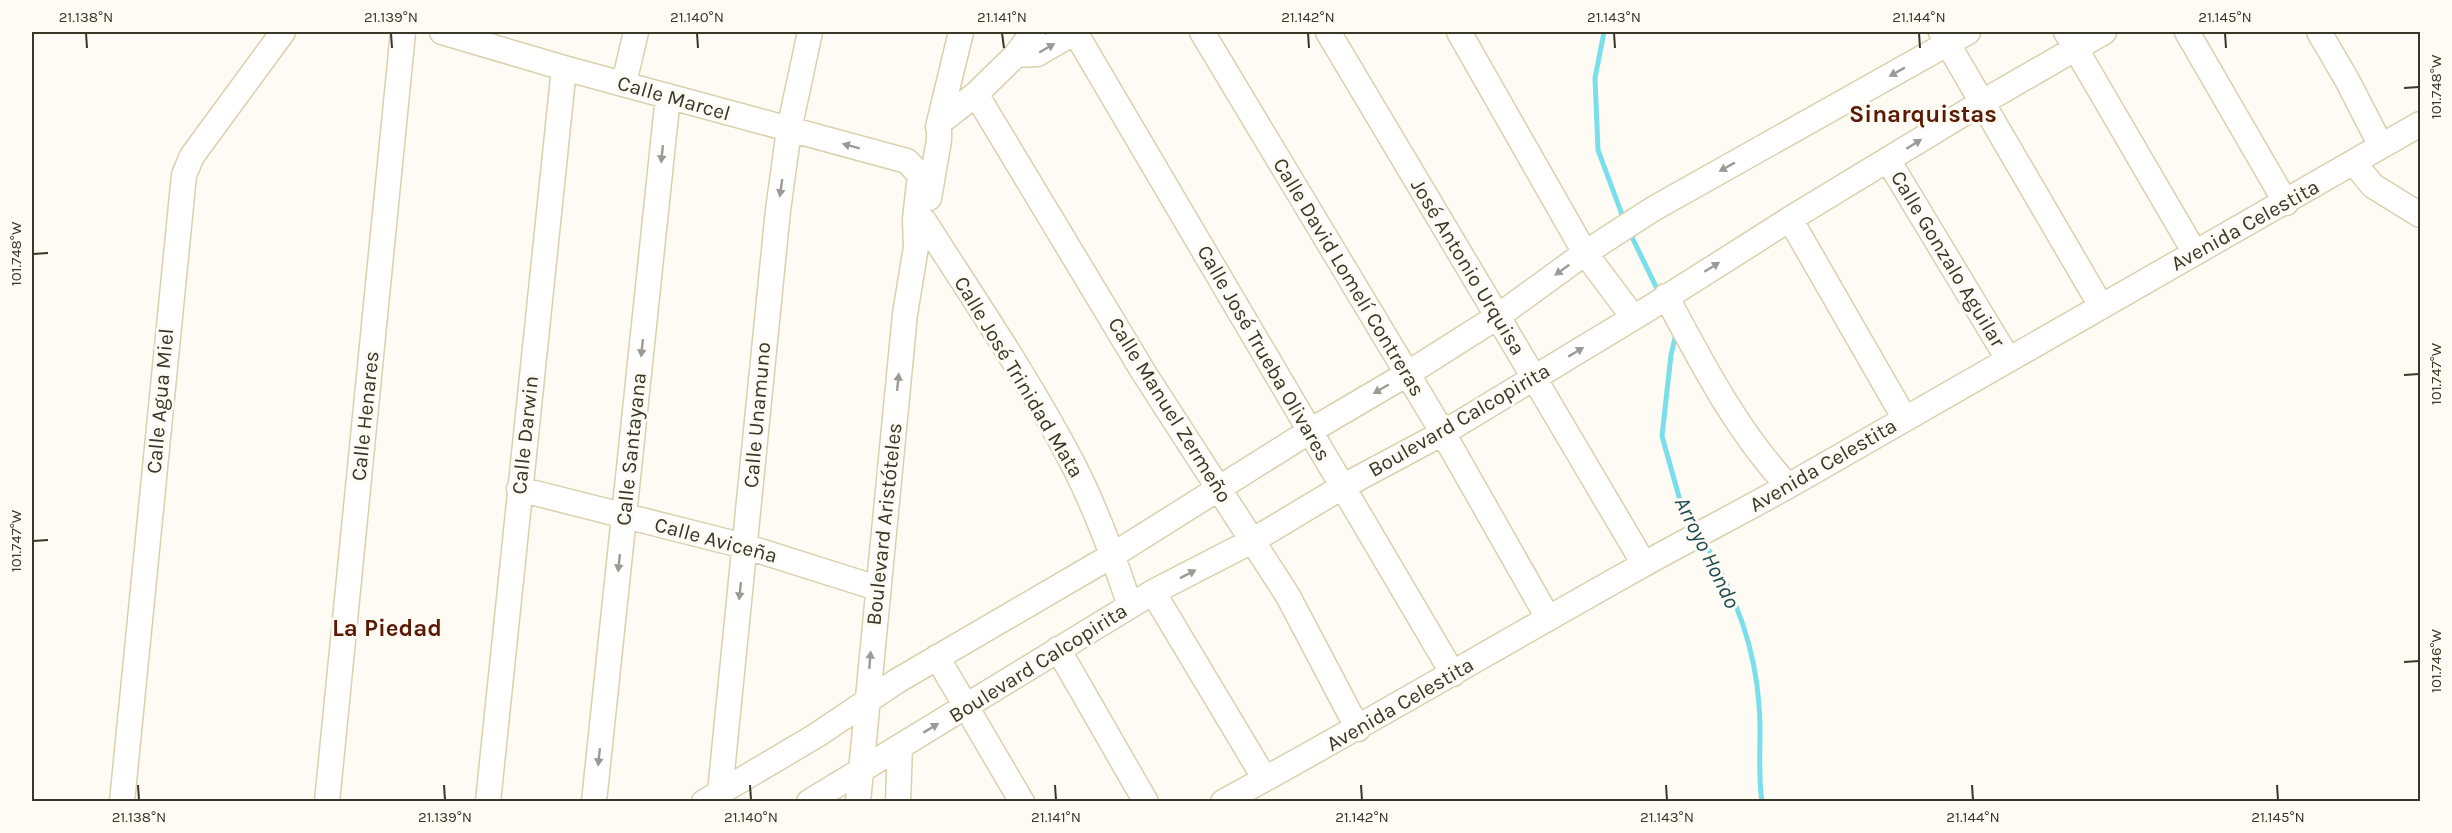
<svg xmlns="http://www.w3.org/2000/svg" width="2452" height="833" font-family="Karla,sans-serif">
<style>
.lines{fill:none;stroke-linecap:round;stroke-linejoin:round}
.stream{stroke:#79dfeb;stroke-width:5}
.minor-casing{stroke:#dad0ad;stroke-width:27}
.minor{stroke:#fff;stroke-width:24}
.oneway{fill:#9c9a94}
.ticks{fill:none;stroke:#3a3628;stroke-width:2}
.labels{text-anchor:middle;stroke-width:6;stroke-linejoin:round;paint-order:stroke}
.street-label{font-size:21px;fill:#3a3628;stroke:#fdfbf4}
.water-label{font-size:22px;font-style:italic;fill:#1d4b50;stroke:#fdfbf4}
.quarter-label{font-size:24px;font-weight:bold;fill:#591902;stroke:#fdfbf4}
.neatline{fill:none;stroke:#3a3628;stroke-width:2}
.ticks-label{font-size:15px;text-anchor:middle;fill:#3a3628}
</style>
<rect width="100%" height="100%" fill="#fdfbf4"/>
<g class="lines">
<!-- stream -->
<path class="stream" d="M1604 32 1595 78 1598 150 1624 220
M1629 231 1660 295
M1676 334 1671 355 1662 436 1681 504 1697 529
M1703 540C1734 591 1755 645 1759 705 1762 737 1757 769 1762 802"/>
<!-- minor casing -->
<g class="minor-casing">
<path id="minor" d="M442 32 564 68 907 161 920 175 915 219 916 247 905 314 858 802
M1075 32 1453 674
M1202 32 1443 433 1548 618
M1328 32C1433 209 1540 386 1644 564
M1459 32 1585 253 1633 317
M1941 32 2101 306
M2066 32 2195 253
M2187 32 2286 203
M2319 32 2347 80 2381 146
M1016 55 1037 54 1075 32
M624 83 636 32
M976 94 1144 373 1288 596 1358 729
M938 127 961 32
M1888 160 2008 359
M2354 163 2373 186 2420 215
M929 198 939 140V123L976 94 1016 55 1033 32
M1790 219 1905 419
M924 221C975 301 1030 381 1074 466 1097 511 1114 558 1130 606
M1666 296C1702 363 1736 430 1788 486
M519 489 744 546 877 588
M1153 592 1265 779
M1058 649 1146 802
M937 657 1022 802
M122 802 184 175 192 156 283 32
M327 802 403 32
M488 802 564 68
M594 802 668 96
M704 802 817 735 897 681 1113 555 1310 431 1407 374 1497 317 1585 253 1653 209 1968 32
M719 802 778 210 789 130 810 32
M809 802 1153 592 1252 541 1342 487 1443 433 1648 309 1790 219 1981 103 2104 32
M898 802 900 747
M1223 802C1363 726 1500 645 1639 567 1689 539 1740 513 1790 485 2001 365 2211 245 2420 124"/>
</g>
<!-- minor -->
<use href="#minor" class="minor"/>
</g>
<!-- one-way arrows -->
<defs><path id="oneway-solid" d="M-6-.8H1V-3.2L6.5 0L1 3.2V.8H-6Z" transform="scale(1.5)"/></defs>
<g class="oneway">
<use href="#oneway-solid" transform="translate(1047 48) rotate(-30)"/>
<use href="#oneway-solid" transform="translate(1897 72) rotate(151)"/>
<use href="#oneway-solid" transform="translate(1914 144) rotate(-32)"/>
<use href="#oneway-solid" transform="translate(851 146) rotate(-165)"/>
<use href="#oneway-solid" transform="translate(662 154) rotate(96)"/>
<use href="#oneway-solid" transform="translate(1727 167) rotate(151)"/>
<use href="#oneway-solid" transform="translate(781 188) rotate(98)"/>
<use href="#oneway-solid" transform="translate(1712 267) rotate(-32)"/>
<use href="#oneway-solid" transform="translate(1562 270) rotate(144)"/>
<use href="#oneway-solid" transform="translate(642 348) rotate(96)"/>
<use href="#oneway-solid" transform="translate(1576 352) rotate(-31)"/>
<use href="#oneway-solid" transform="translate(898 382) rotate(-84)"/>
<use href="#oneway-solid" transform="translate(1381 389) rotate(150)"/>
<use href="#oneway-solid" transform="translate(619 563) rotate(96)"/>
<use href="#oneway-solid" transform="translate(1188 574) rotate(-27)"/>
<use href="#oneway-solid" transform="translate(740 591) rotate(96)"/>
<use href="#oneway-solid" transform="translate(870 660) rotate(-85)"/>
<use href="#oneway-solid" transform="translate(931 728) rotate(-31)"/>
<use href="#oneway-solid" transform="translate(599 757) rotate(96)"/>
</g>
<!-- ticks -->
<path class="ticks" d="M86 33 87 48M391 33 392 48M697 33 698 48M1002 33 1004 48M1308 33 1309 48M1614 33 1615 48M1919 33 1920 48M2225 33 2226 48M2404 88 2419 87M33 254 48 253M2404 375 2419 374M33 541 48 540M2404 662 2419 661M138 785 139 800M444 785 445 800M750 785 751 800M1055 785 1056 800M1361 785 1362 800M1666 785 1667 800M1972 785 1973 800M2277 785 2278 800"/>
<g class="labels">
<!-- street labels -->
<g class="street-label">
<text transform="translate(674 98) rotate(16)" y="7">Calle Marcel</text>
<text transform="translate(2245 225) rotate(-29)" y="7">Avenida Celestita</text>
<text transform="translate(1948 259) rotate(59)" y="7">Calle Gonzalo Aguilar</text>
<text transform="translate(1468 267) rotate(59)" y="7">José Antonio Urquisa</text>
<text transform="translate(1349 277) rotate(59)" y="7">Calle David Lomelí Contreras</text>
<text transform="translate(1264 353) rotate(60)" y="7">Calle José Trueba Olivares</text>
<text transform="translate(1019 377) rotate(59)" y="7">Calle José Trinidad Mata</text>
<text transform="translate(160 401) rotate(-85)" y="7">Calle Agua Miel</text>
<text transform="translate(1170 410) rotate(58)" y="7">Calle Manuel Zermeño</text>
<text transform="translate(757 415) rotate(-85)" y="7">Calle Unamuno</text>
<text transform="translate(365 416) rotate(-84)" y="7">Calle Henares</text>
<text transform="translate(1459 420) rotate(-30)" y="7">Boulevard Calcopirita</text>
<text transform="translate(525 435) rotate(-84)" y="7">Calle Darwin</text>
<text transform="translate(631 449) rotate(-84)" y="7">Calle Santayana</text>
<text transform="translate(1823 465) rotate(-30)" y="7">Avenida Celestita</text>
<text transform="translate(884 524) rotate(-84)" y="7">Boulevard Aristóteles</text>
<text transform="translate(716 540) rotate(15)" y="7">Calle Aviceña</text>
<text transform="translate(1038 663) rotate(-32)" y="7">Boulevard Calcopirita</text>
<text transform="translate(1400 704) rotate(-30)" y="7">Avenida Celestita</text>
</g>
<!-- water labels -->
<g class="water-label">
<text transform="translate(1708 552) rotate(64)" y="8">Arroyo Hondo</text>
</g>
<!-- quarter labels -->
<g class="quarter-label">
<text x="1923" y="122">Sinarquistas</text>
<text x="387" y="636">La Piedad</text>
</g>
</g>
<!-- border -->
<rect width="2452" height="833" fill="none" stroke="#fdfbf4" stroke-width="66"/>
<rect x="33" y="33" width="2386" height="767" class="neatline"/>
<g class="ticks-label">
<text x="86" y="22">21.138°N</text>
<text x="391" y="22">21.139°N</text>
<text x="697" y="22">21.140°N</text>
<text x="1002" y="22">21.141°N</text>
<text x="1308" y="22">21.142°N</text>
<text x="1614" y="22">21.143°N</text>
<text x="1919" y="22">21.144°N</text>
<text x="2225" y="22">21.145°N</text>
<text transform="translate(2436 87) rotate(-90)" y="5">101.748°W</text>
<text transform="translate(16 254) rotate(-90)" y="5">101.748°W</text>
<text transform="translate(2436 374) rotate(-90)" y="5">101.747°W</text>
<text transform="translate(16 541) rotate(-90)" y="5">101.747°W</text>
<text transform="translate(2436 661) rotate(-90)" y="5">101.746°W</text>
<text x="139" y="822">21.138°N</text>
<text x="445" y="822">21.139°N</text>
<text x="751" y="822">21.140°N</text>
<text x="1056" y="822">21.141°N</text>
<text x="1362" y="822">21.142°N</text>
<text x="1667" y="822">21.143°N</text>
<text x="1973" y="822">21.144°N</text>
<text x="2278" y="822">21.145°N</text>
</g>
</svg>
